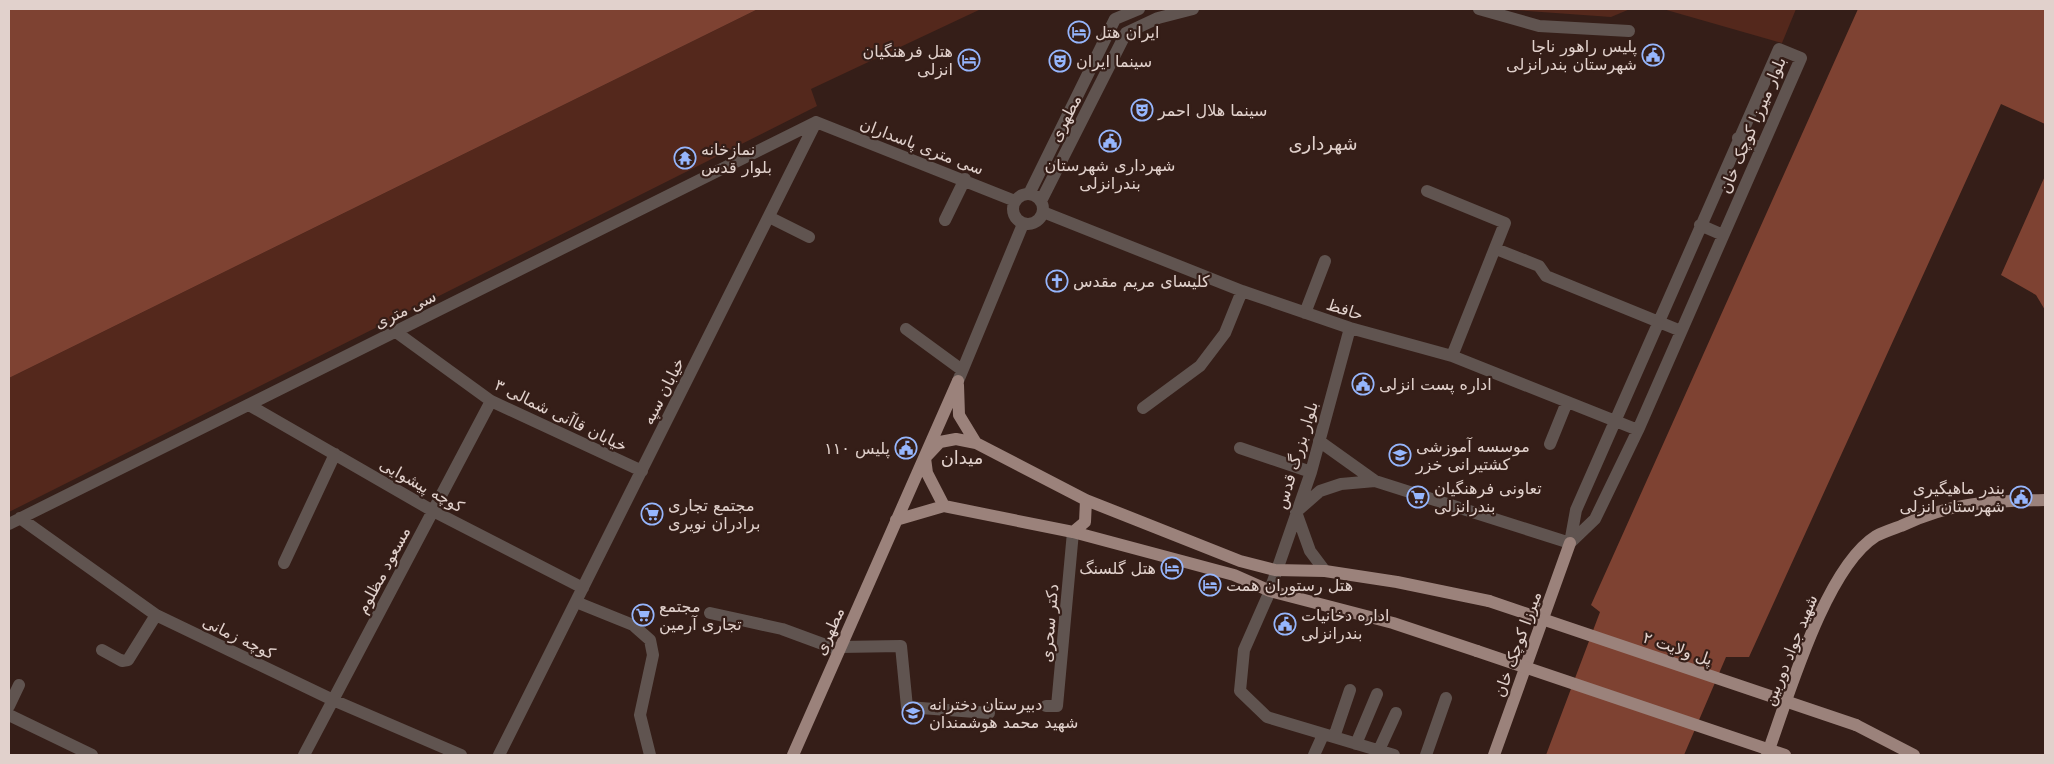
<svg xmlns="http://www.w3.org/2000/svg" width="2054" height="764" font-family="'DejaVu Sans','Noto Naskh Arabic',sans-serif">
<style>
.green{fill:#54281c}
.water{fill:#7e4232}
.lines{fill:none;stroke-linecap:round;stroke-linejoin:round}
.minor{stroke:#605450;stroke-width:12}
.major{stroke:#9b827b;stroke-width:12}
.major-bridge{stroke:#9b827b;stroke-width:12}
.labels{text-anchor:middle;stroke-width:4.5;stroke-linejoin:round;paint-order:stroke}
.poi-label{font-size:16px;fill:#e1d1cc;stroke:#351e18;text-anchor:start}
.street-label{font-size:16px;fill:#e1d1cc;stroke:#351e18}
.neighbourhood-label{font-size:18px;fill:#e1d1cc;stroke:#351e18}
</style>
<rect width="100%" height="100%" fill="#351e18"/>
<!-- green -->
<path class="green" d="M758 9H981L811 89 817 106 9 512V378Z
M1501 9H1630L1611 17Z
M1663 9H1796L1782 43Z"/>
<!-- water -->
<path class="water" d="M9 9H758L9 378Z
M1858 9H2045V124L2001 104 1749 657H1726L1684 755H1546L1600 612 1591 605Z
M2045 176V310L2036 295 2001 275Z"/>
<g class="lines">
<!-- minor -->
<path class="minor" d="M1479 9 1539 26 1629 31
M1779 49 1801 58 1638 430 1595 519 1570 543 1576 510Z
M816 122 1015 201
M1738 138 1761 148
M1427 191 1505 223 1452 356
M1013 209a15 15 0 1 1 30 0a15 15 0 1 1-30 0Z
M1029 194 1115 19 1139 9
M1041 201 1126 33 1158 18 1193 9
M1043 212 1242 291 1350 328 1452 356 1638 430
M769 217 809 237
M945 220 965 179
M1700 225 1723 235
M1496 249 1539 266 1546 276 1681 331
M1305 313 1325 261
M906 329 962 370
M396 332 491 401 642 471
M958 381 1023 224
M249 405 433 511 583 588
M1143 408 1200 366 1225 333 1242 291
M1319 441 1375 481 1570 543
M1550 444 1567 402
M1240 448 1311 472
M20 518 156 615 333 700 461 755
M9 524 816 122
M284 563 335 454
M1325 571 1310 551 1296 512 1320 491 1341 484 1375 481
M1270 590 1311 472 1350 328
M1270 591 1244 650 1240 691 1267 717 1394 755
M576 602 633 625 650 640 653 655 640 715 650 755
M710 613 782 629 839 650
M840 647 901 646 907 707 989 713
M102 650 122 661 128 660 156 615
M9 706 19 685
M1046 706H1057L1073 532
M9 715 92 755
M1334 737 1350 690
M1356 744 1377 694
M1379 750 1396 713
M304 755 491 401
M499 755 816 122
M1314 755 1323 735
M1426 755 1446 698"/>
<!-- major -->
<path class="major" d="M958 385 959 415 976 443
M1086 500 1085 522 1073 532 944 506 927 473 925 458 940 442 956 439 976 443 1086 500 1240 561 1275 570 1325 571 1397 582 1489 601
M896 520 944 506
M1073 532 1234 575 1270 591 1393 623 1477 651
M1856 725 1914 755
M793 755 958 381
M1494 755 1570 543
M1767 755C1788 698 1825 568 1876 536 1884 532 1893 529 1901 526 1952 502 1990 501 2045 500"/>
<!-- major-bridge -->
<path class="major-bridge" d="M1489 601 1856 725
M1477 651 1785 755"/>
</g>
<!-- icons -->
<defs>
<g id="hotel-ring" transform="scale(1.125)"><circle r="9.5" fill="#351e18" stroke="#96b6fd" stroke-width="1.5"/><path d="M-6-4.5h1.5V1H6V5H4.5V3h-9V5H-6ZM-4 0a1.8 1.8 0 1 1 3.6 0ZM.5 0V-2.5h3Q6-2.5 6 0Z" fill="#96b6fd"/></g>
<g id="civic-ring" transform="scale(1.125)"><circle r="9.5" fill="#351e18" stroke="#96b6fd" stroke-width="1.5"/><path d="M-.6-6.5H3V-4.5H.6V-3L4-1V1h2V6H-6V1h2V-1L-.6-3ZM-1.2 2.5V6h2.4V2.5Z" fill="#96b6fd"/></g>
<g id="theatre-ring" transform="scale(1.125)"><circle r="9.5" fill="#351e18" stroke="#96b6fd" stroke-width="1.5"/><path d="M-5-5.5Q0-4 5-5.5V0Q5 5 0 6Q-5 5-5 0ZM-3.3-2.5H-1v1.5H-3.3ZM1-2.5H3.3v1.5H1ZM-2.8 1Q0 5.5 2.8 1Z" fill="#96b6fd"/></g>
<g id="temple-ring" transform="scale(1.125)"><circle r="9.5" fill="#351e18" stroke="#96b6fd" stroke-width="1.5"/><path d="M0-6L5-2H3V0L6.5 2.5H4V6H1.5V3h-3V6H-4V2.5H-6.5L-3 0V-2H-5Z" fill="#96b6fd"/></g>
<g id="church-ring" transform="scale(1.125)"><circle r="9.5" fill="#351e18" stroke="#96b6fd" stroke-width="1.5"/><path d="M-1.2-6h2.4v3.5h3.3v2.4h-3.3V6h-2.4V-.1h-3.3v-2.4h3.3Z" fill="#96b6fd"/></g>
<g id="university-ring" transform="scale(1.125)"><circle r="9.5" fill="#351e18" stroke="#96b6fd" stroke-width="1.5"/><path d="M0-5L7-2L0 1L-7-2ZM-4 1L0 2.5L4 1V4Q0 6-4 4Z" fill="#96b6fd"/></g>
<g id="supermarket-ring" transform="scale(1.125)"><circle r="9.5" fill="#351e18" stroke="#96b6fd" stroke-width="1.5"/><path d="M-6-5.5h2.5l.6 2H6L4.5 2H-2.5L-4.4-4H-6ZM-1.5 3.2a1.3 1.3 0 1 0 .1 0ZM3 3.2a1.3 1.3 0 1 0 .1 0Z" fill="#96b6fd"/></g>
<g id="school-ring" transform="scale(1.125)"><circle r="9.5" fill="#351e18" stroke="#96b6fd" stroke-width="1.5"/><path d="M0-5L7-2L0 1L-7-2ZM-4 1L0 2.5L4 1V4Q0 6-4 4Z" fill="#96b6fd"/></g>
</defs>
<g fill-rule="evenodd">
<use href="#hotel-ring" x="1079" y="32"/>
<use href="#civic-ring" x="1653" y="55"/>
<use href="#hotel-ring" x="969" y="60"/>
<use href="#theatre-ring" x="1060" y="61"/>
<use href="#theatre-ring" x="1142" y="110"/>
<use href="#civic-ring" x="1110" y="141"/>
<use href="#temple-ring" x="685" y="158"/>
<use href="#church-ring" x="1057" y="281"/>
<use href="#civic-ring" x="1363" y="384"/>
<use href="#civic-ring" x="906" y="448"/>
<use href="#university-ring" x="1400" y="455"/>
<use href="#supermarket-ring" x="1418" y="497"/>
<use href="#civic-ring" x="2021" y="497"/>
<use href="#supermarket-ring" x="652" y="514"/>
<use href="#hotel-ring" x="1172" y="568"/>
<use href="#hotel-ring" x="1210" y="585"/>
<use href="#supermarket-ring" x="643" y="615"/>
<use href="#civic-ring" x="1285" y="624"/>
<use href="#school-ring" x="913" y="713"/>
</g>
<g class="labels">
<!-- poi labels -->
<g class="poi-label">
<text x="1095" y="38">ایران هتل</text>
<text x="1637" y="52" text-anchor="end">پلیس راهور ناجا<tspan x="1637" dy="18">شهرستان بندرانزلی</tspan></text>
<text x="953" y="57" text-anchor="end">هتل فرهنگیان<tspan x="953" dy="18">انزلی</tspan></text>
<text x="1076" y="67">سینما ایران</text>
<text x="1158" y="116">سینما هلال احمر</text>
<text x="701" y="155">نمازخانه<tspan x="701" dy="18">بلوار قدس</tspan></text>
<text x="1110" y="171" text-anchor="middle">شهرداری شهرستان<tspan x="1110" dy="18">بندرانزلی</tspan></text>
<text x="1073" y="287">کلیسای مریم مقدس</text>
<text x="1379" y="390">اداره پست انزلی</text>
<text x="1416" y="452">موسسه آموزشی<tspan x="1416" dy="18">کشتیرانی خزر</tspan></text>
<text x="890" y="454" text-anchor="end">پلیس ۱۱۰</text>
<text x="1434" y="494">تعاونی فرهنگیان<tspan x="1434" dy="18">بندرانزلی</tspan></text>
<text x="2005" y="494" text-anchor="end">بندر ماهیگیری<tspan x="2005" dy="18">شهرستان انزلی</tspan></text>
<text x="668" y="511">مجتمع تجاری<tspan x="668" dy="18">برادران نویری</tspan></text>
<text x="1156" y="574" text-anchor="end">هتل گلسنگ</text>
<text x="1226" y="591">هتل رستوران همت</text>
<text x="659" y="612">مجتمع<tspan x="659" dy="18">تجاری آرمین</tspan></text>
<text x="1301" y="621">اداره دخانیات<tspan x="1301" dy="18">بندرانزلی</tspan></text>
<text x="929" y="710">دبیرستان دخترانه<tspan x="929" dy="18">شهید محمد هوشمندان</tspan></text>
</g>
<!-- street labels -->
<g class="street-label">
<text transform="translate(1065 118) rotate(-63)" y="6">مطهری</text>
<text transform="translate(1752 125) rotate(-67)" y="6">بلوار میرزا کوچک خان</text>
<text transform="translate(922 146) rotate(21)" y="6">سی متری پاسداران</text>
<text transform="translate(405 309) rotate(-26)" y="6">سی متری</text>
<text transform="translate(1345 309) rotate(18)" y="6">حافظ</text>
<text transform="translate(663 391) rotate(-63)" y="6">خیابان سپه</text>
<text transform="translate(561 415) rotate(26)" y="6">خیابان قاآنی شمالی ۳</text>
<text transform="translate(1296 455) rotate(-73)" y="6">بلوار بزرگ قدس</text>
<text transform="translate(422 485) rotate(29)" y="6">کوچه پیشوایی</text>
<text transform="translate(383 570) rotate(-62)" y="6">مسعود مظلوم</text>
<text transform="translate(1049 623) rotate(-85)" y="6">دکتر سحری</text>
<text transform="translate(829 631) rotate(-66)" y="6">مطهری</text>
<text transform="translate(239 637) rotate(26)" y="6">کوچه زمانی</text>
<text transform="translate(1517 644) rotate(-70)" y="6">میرزا کوچک خان</text>
<text transform="translate(1678 648) rotate(19)" y="6">پل ولایت ۲</text>
<text transform="translate(1790 650) rotate(-68)" y="6">شهید جواد دوربین</text>
</g>
<!-- neighbourhood labels -->
<g class="neighbourhood-label">
<text x="1323" y="150">شهرداری</text>
<text x="962" y="464">میدان</text>
</g>
</g>
<!-- border -->
<rect width="2054" height="764" fill="none" stroke="#e1d1cc" stroke-width="20"/>
</svg>
